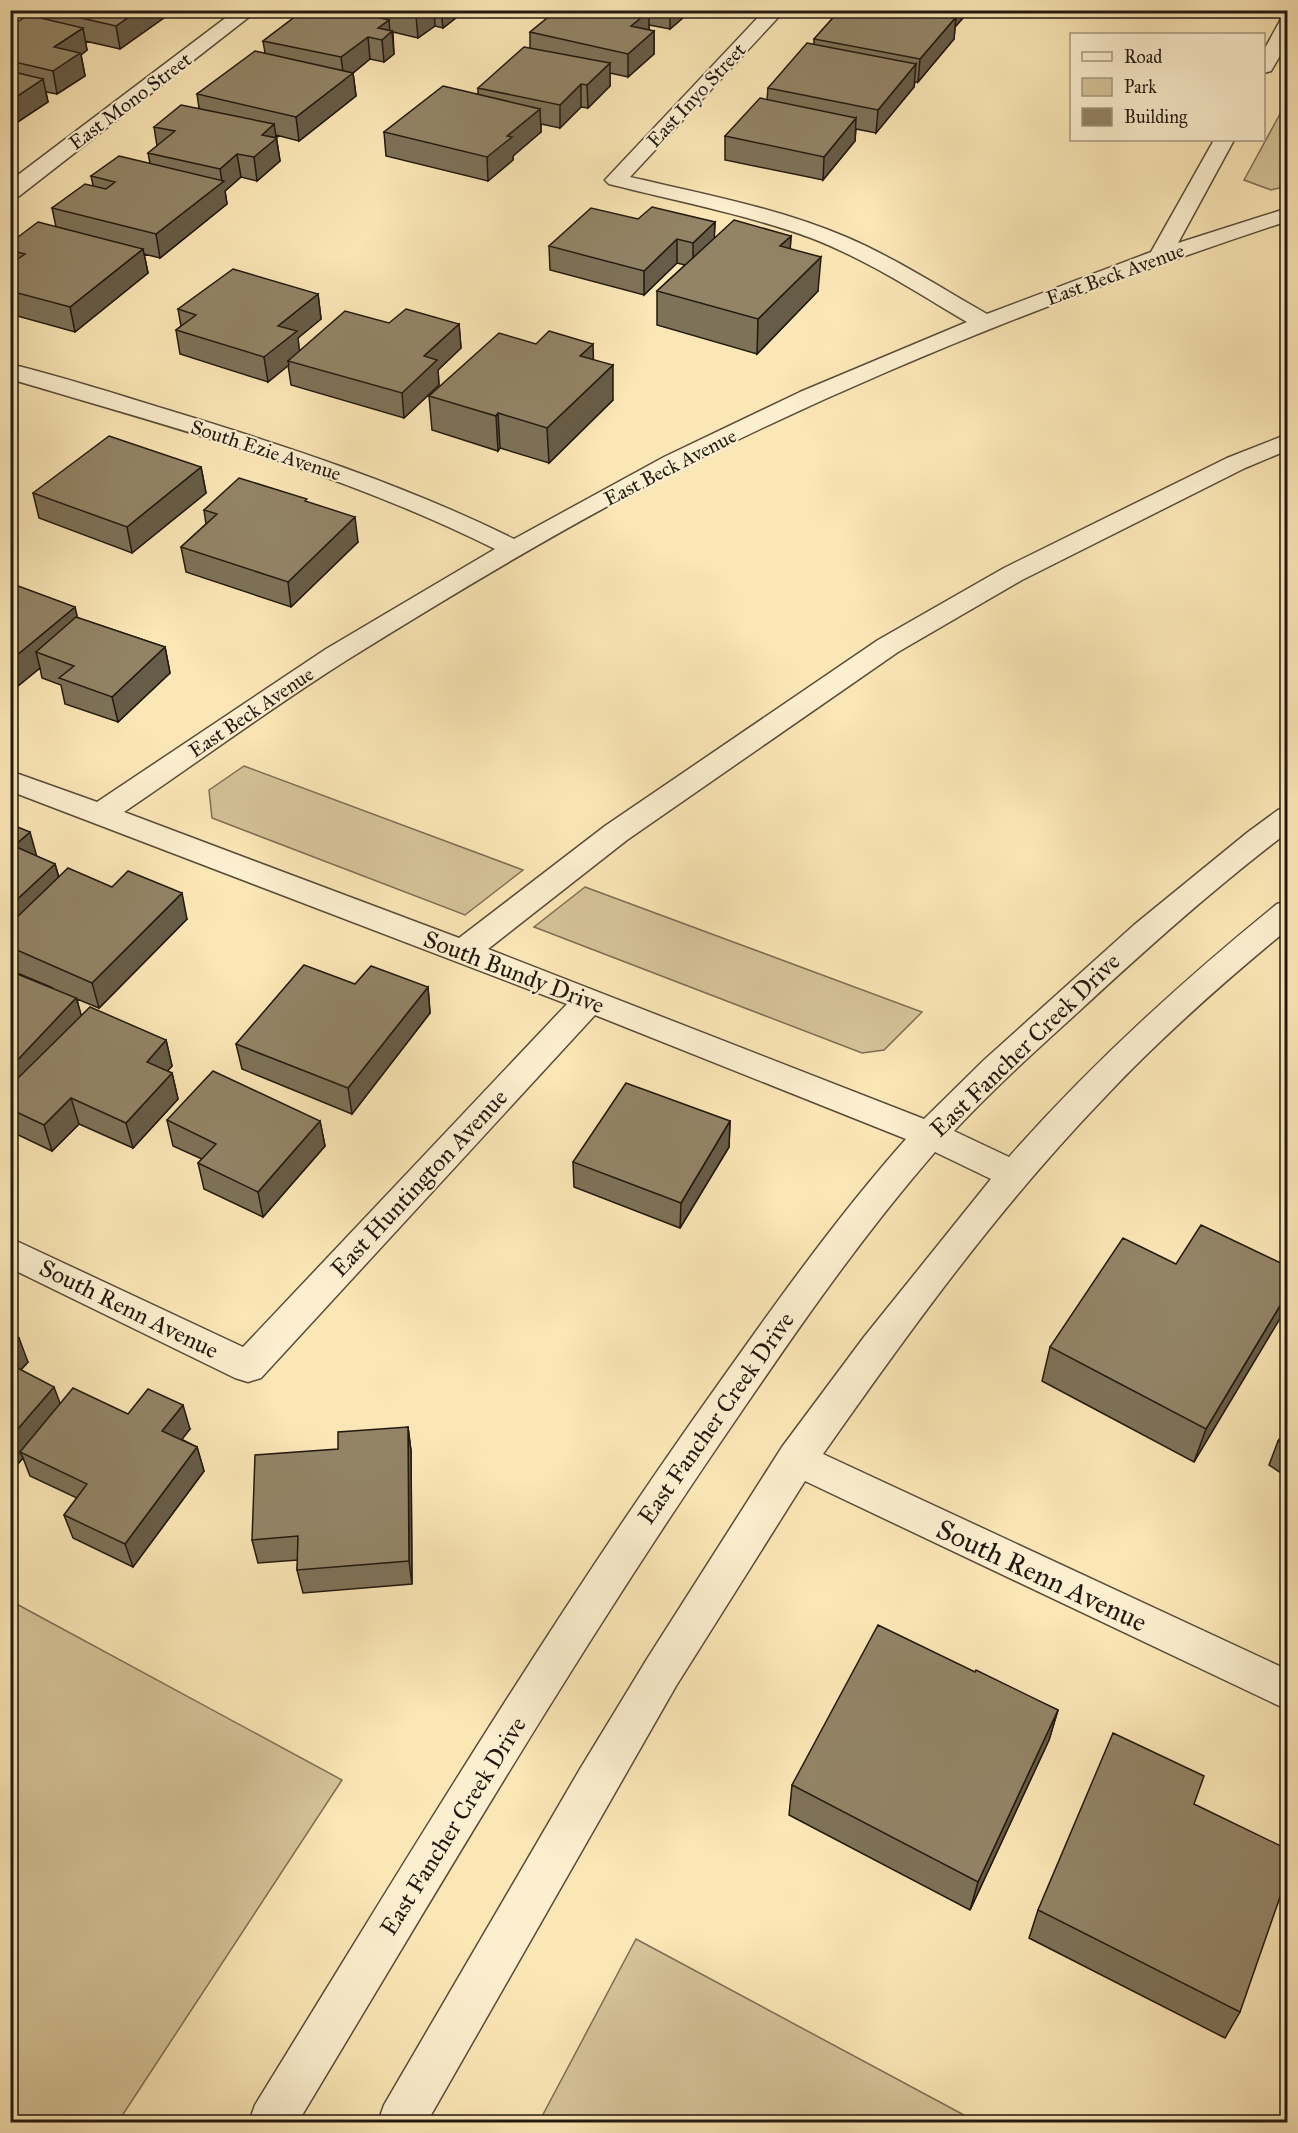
<svg xmlns="http://www.w3.org/2000/svg" width="1298" height="2133" font-family="'IM FELL Great Primer',serif">
<style>
.green{fill:#d6c399;stroke:#7c6e54;stroke-width:1.5}
.lines{fill:none;stroke-linecap:round;stroke-linejoin:round}
.minor-casing{stroke:#584c39;stroke-width:3}
.minor{fill:#fcefcf;fill-rule:evenodd}
.wall{fill:#7e7258;stroke:#221910;stroke-width:1.5}
.shaded-wall{fill:#675c47;stroke:#221910;stroke-width:1.5}
.building{fill:#938466;stroke:#221910;stroke-width:1.5}
.labels{text-anchor:middle;stroke-width:4.5;stroke-linejoin:round;paint-order:stroke}
.far-street-label{font-size:20px;fill:#221910;stroke:#fcefcf}
.street-label{font-size:24px;fill:#221910;stroke:#fcefcf}
.near-street-label{font-size:28px;fill:#221910;stroke:#fcefcf}
</style>
<rect width="100%" height="100%" fill="#fbe6b5"/>
<filter id="stains"><feTurbulence type="fractalNoise" baseFrequency=".00333" numOctaves="4"/><feColorMatrix values="0 0 0 0 .2 0 0 0 0 .09 0 0 0 0 .02 0 0 0 .5 -.17"/></filter>
<radialGradient id="worn" r=".72"><stop offset=".6" stop-color="#630" stop-opacity="0"/><stop offset="1" stop-color="#630" stop-opacity=".3"/></radialGradient>
<!-- green -->
<path class="green" d="M1287 101V186L1271 190 1244 180Z
M244 766 523 870 465 915 212 818 209 790Z
M585 887 922 1012 884 1050 862 1053 534 927Z
M11 1601 342 1780 118 2122H11Z
M636 1939 977 2122H539Z"/>
<g class="lines">
<!-- minor casing -->
<g class="minor-casing">
<path id="minor" d="M236 10H258L18 197 10 198V181Z
M765 10H785L630 177C703 194 778 208 846 237 895 258 941 288 987 314L1151 252 1214 140H1234L1178 243 1288 208V221C1081 289 878 369 684 466 569 524 456 592 347 660 271 708 198 762 124 812L459 938 605 826 878 640 1004 568 1227 458 1288 434V450L1245 468 1022 580 898 652 627 840 488 949 924 1119 984 1060 1134 925 1248 832 1278 810 1288 807V832C1213 889 1144 951 1076 1014 1034 1052 992 1090 954 1131L1009 1157C1091 1064 1181 982 1277 904L1288 901V929C1224 982 1161 1037 1104 1098 999 1207 910 1330 823 1454L1288 1670V1710L805 1481 676 1686 427 2122H378L384 2105 580 1769 647 1659 782 1447 864 1337 991 1179 935 1152C856 1243 788 1343 720 1443 570 1663 435 1894 298 2122H249L255 2105C396 1876 535 1645 690 1424 759 1327 827 1228 906 1139L595 1015 261 1378 248 1382 235 1378 10 1268V1238L243 1347 567 1004 10 791V771L97 802 326 649 495 549C341 472 175 428 10 379V364C63 377 116 394 168 410 286 446 403 484 514 539L664 457 800 392 967 322C916 292 866 259 811 238 745 214 676 201 609 184L605 180Z
M1288 17V42L1271 71 1264 73V50L1281 19Z"/>
</g>
<!-- minor -->
<use href="#minor" class="minor"/>
</g>
<!-- wall -->
<path class="wall" d="M23 10H175L120 49 85 41 87 50 81 55 85 76 57 94 46 92 48 102 10 127V27L25 18Z
M304 10H466L443 28 435 26 418 38 393 32 394 54 384 62 370 59 353 73 356 96 299 141 276 135 280 161 257 181 241 177 225 191 227 204 160 258 144 254 148 273 75 332 10 314V243L56 227 52 208 93 185 91 176 150 163 148 153 157 146 154 127 199 108 197 94 265 53 263 41Z
M557 10H692L670 29 649 25V30L654 31V54L628 77 610 73V86L588 108 581 107 560 128 541 124V132L513 156V160L488 181 386 156 384 132 478 94V88L530 48V32Z
M840 10H970L955 27 954 39 918 82H915L914 87 876 133 856 129 855 141 823 180 725 160V136L767 100 768 88 814 45V39Z
M638 219 715 222 714 238 791 236 790 249 818 291 757 354 657 325V291L685 265 677 263 644 295 550 270 549 246Z
M318 294 321 319 298 338 299 351 389 323 459 324 461 348 438 370 439 385 404 418 291 385 288 365 268 382 180 354 176 330 181 326 178 309Z
M593 359 613 400 549 463 500 448 498 451 432 430 429 396Z
M201 467 206 493 132 553 39 518 33 493Z
M307 502 358 542 291 607 186 572 181 547 206 524 204 510Z
M10 583 78 618 165 647 170 673 118 722 65 704 61 685 42 678 40 668 18 686 10 683Z
M10 824 36 856 55 864 59 877 187 919 99 1008 77 999 81 1016 166 1040 172 1066 167 1071 172 1073 178 1099 133 1148 79 1124 52 1151 10 1131V971L53 988 10 970Z
M355 984 428 987 430 1013 352 1114 242 1069 236 1044Z
M167 1120 320 1121 325 1146 263 1217 204 1189 198 1163 202 1159 173 1146Z
M730 1121 729 1147 680 1228 574 1187 573 1162Z
M1176 1264 1287 1266 1194 1462 1042 1381 1050 1347Z
M10 1334 28 1362 21 1370 60 1403 128 1414 190 1429 181 1439 197 1447 204 1471 133 1567 73 1538 64 1515 77 1498 30 1476 23 1458 10 1473Z
M408 1427 411 1451 412 1584 303 1593 297 1570 298 1560 258 1563 252 1540 338 1449Z
M1287 1429V1477L1269 1465 1278 1441Z
M975 1672 1058 1710 1049 1740 970 1910 789 1815 792 1785Z
M1194 1804 1240 2012 1225 2038 1029 1938 1038 1910Z"/>
<!-- shaded-wall -->
<path class="shaded-wall" d="M139 10H175L120 49 116 26Z
M424 10H434L435 26 418 38 416 16Z
M441 10H466L443 28Z
M670 10H692L670 29Z
M957 10H970L955 27Z
M649 11V33L631 26Z
M956 17 954 39 918 82 920 59Z
M389 20 390 33 392 31 394 54 384 62 382 40 378 28Z
M83 28 87 50 81 55 85 76 57 94 53 71 54 47Z
M654 31V54L628 77V54Z
M368 37 370 59 353 73 356 96 299 141 296 117 344 80 341 57Z
M610 63V86L588 108 587 85Z
M916 64 914 87 876 133 878 110Z
M43 79 48 102 10 127V101Z
M581 84V107L560 128V105Z
M540 109 541 132 513 156V160L488 181 487 157 507 136Z
M856 118 855 141 823 180 824 157Z
M274 124 280 161 257 181 254 157 262 135Z
M237 154 241 177 225 191 227 204 160 258 156 234 222 182 220 169Z
M715 222 714 246 693 267V243Z
M791 236 789 270 780 246Z
M677 239V263L644 295V271Z
M143 249 148 273 75 332 70 307Z
M821 257 818 291 757 354 758 319Z
M318 294 321 319 298 338 300 356 288 361 289 365 268 382 264 357 278 326Z
M459 324 461 348 438 370 439 385 404 418 402 393 424 356Z
M593 344 594 379 580 356Z
M613 365V400L549 463 547 428Z
M498 413 500 448 498 451 496 416Z
M201 467 206 493 132 553 127 527Z
M355 517 358 542 291 607 288 582Z
M75 607 81 632 36 652 40 668 18 686 11 660Z
M165 647 170 673 118 722 112 697Z
M30 832 37 857 14 846Z
M55 864 62 890 10 939V906Z
M182 893 187 919 99 1008 92 983Z
M428 987 430 1013 352 1114 348 1088Z
M76 998 84 1024 10 1103V1068Z
M166 1040 172 1066 153 1087 147 1062Z
M172 1073 178 1099 133 1148 126 1123Z
M71 1098 79 1124 52 1151 44 1125Z
M320 1121 325 1146 263 1217 258 1192Z
M730 1121 729 1147 680 1228 681 1203Z
M1287 1294V1307L1194 1462 1206 1429Z
M19 1338 28 1362 10 1381V1347Z
M54 1387 63 1411 20 1452 23 1458 10 1473V1438Z
M183 1405 190 1429 170 1455 162 1431Z
M408 1427 411 1451 412 1584 409 1561Z
M197 1447 204 1471 133 1567 125 1544Z
M1058 1710 1049 1740 970 1910 978 1882Z"/>
<!-- building -->
<path class="building" d="M46 10H139L116 26Z
M304 10H345L389 20 378 28 392 31 382 40 368 37 341 57 263 41Z
M393 10H424L416 16Z
M557 10H647L649 11 631 26 654 31 628 54 530 32Z
M840 10H922L956 17 920 59 814 39Z
M28 15 83 28 54 47 80 53 53 71 10 61V27Z
M807 43 916 64 878 110 768 88Z
M524 47 610 63 587 85 581 84 560 105 478 88Z
M255 51 353 73 296 117 197 94Z
M10 71 43 79 10 101Z
M443 86 540 109 507 136 512 137 487 157 384 132Z
M760 98 856 118 824 157 725 136Z
M181 105 274 124 262 135 277 138 254 157 237 154 220 169 148 153 175 131 154 127Z
M119 156 224 181 156 234 52 208 85 184 106 189 115 182 91 176Z
M652 207 715 222 693 243 677 239 644 271 549 246 591 208 638 219Z
M734 220 791 236 780 246 821 257 758 319 657 291Z
M38 222 143 249 70 307 10 291V260L15 261 25 254 10 250V243Z
M233 269 318 294 278 326 297 331 264 357 176 330 196 315 178 309Z
M406 309 459 324 424 356 437 360 402 393 288 361 345 311 389 323Z
M549 331 593 344 580 356 613 365 547 428 498 413 496 416 429 396 499 333 536 344Z
M109 436 201 467 127 527 33 493Z
M239 478 307 499 305 501 355 517 288 582 181 547 217 514 204 510Z
M10 583 75 607 11 660H10Z
M76 617 165 647 112 697 59 678 74 666 36 652Z
M10 824 30 832 14 846 55 864 10 906Z
M68 868 112 887 128 871 182 893 92 983 10 947V924Z
M304 965 355 984 371 966 428 987 348 1088 236 1044Z
M10 971 76 998 10 1068Z
M90 1007 166 1040 147 1062 172 1073 126 1123 71 1098 44 1125 10 1109V1086Z
M213 1071 320 1121 258 1192 198 1163 216 1144 167 1120Z
M626 1083 730 1121 681 1203 573 1162Z
M1201 1225 1287 1266V1294L1206 1429 1050 1347 1123 1238 1176 1264Z
M10 1334 19 1338 10 1347Z
M10 1364 54 1387 10 1438Z
M73 1388 128 1414 148 1389 183 1405 162 1431 197 1447 125 1544 64 1515 87 1484 20 1452Z
M408 1427 409 1561 297 1570 298 1536 252 1540 255 1455 338 1449V1432Z
M1287 1429V1447L1278 1441Z
M878 1625 975 1672 976 1670 1058 1710 978 1882 792 1785Z
M1113 1733 1204 1776 1194 1804 1287 1849V1877L1240 2012 1038 1910Z"/>
<g class="labels">
<!-- far-street labels -->
<g class="far-street-label">
<text transform="translate(696 95) rotate(-47)" y="7">East Inyo Street</text>
<text transform="translate(130 101) rotate(-37)" y="7">East Mono Street</text>
<text transform="translate(1115 274) rotate(-20)" y="7">East Beck Avenue</text>
<text transform="translate(266 450) rotate(18)" y="7">South Ezie Avenue</text>
<text transform="translate(670 467) rotate(-27)" y="7">East Beck Avenue</text>
<text transform="translate(251 712) rotate(-34)" y="7">East Beck Avenue</text>
</g>
<!-- street labels -->
<g class="street-label">
<text transform="translate(514 972) rotate(21)" y="8">South Bundy Drive</text>
<text transform="translate(1025 1045) rotate(-44)" y="8">East Fancher Creek Drive</text>
<text transform="translate(419 1183) rotate(-47)" y="8">East Huntington Avenue</text>
<text transform="translate(129 1309) rotate(26)" y="8">South Renn Avenue</text>
<text transform="translate(716 1418) rotate(-55)" y="8">East Fancher Creek Drive</text>
<text transform="translate(453 1826) rotate(-58)" y="8">East Fancher Creek Drive</text>
</g>
<!-- near-street labels -->
<g class="near-street-label">
<text transform="translate(1042 1575) rotate(25)" y="10">South Renn Avenue</text>
</g>
</g>
<!-- margin -->
<rect width="1298" height="2133" fill="none" stroke="#fbe6b5" stroke-width="36"/>
<rect x="12" y="12" width="1274" height="2109" fill="none" stroke="#221910" stroke-width="3"/>
<rect x="18" y="18" width="1262" height="2097" fill="none" stroke="#221910" stroke-width="1.5"/>
<!-- legend -->
<rect x="1070" y="33" width="195" height="108" fill="#fcefcf" stroke="#a59983" stroke-width="1.5"/>
<rect x="1082" y="52" width="30" height="9" fill="#fcefcf" stroke="#a59983" stroke-width="1.5"/>
<text x="1124" y="63" font-size="18" fill="#221910">Road</text>
<rect x="1082" y="78" width="30" height="18" fill="#d6c399" stroke="#a59983" stroke-width="1.5"/>
<text x="1124" y="93" font-size="18" fill="#221910">Park</text>
<rect x="1082" y="108" width="30" height="18" fill="#938466" stroke="#a59983" stroke-width="1.5"/>
<text x="1124" y="123" font-size="18" fill="#221910">Building</text>
<rect width="100%" height="100%" filter="url(#stains)"/>
<rect width="100%" height="100%" fill="url(#worn)"/>
</svg>
